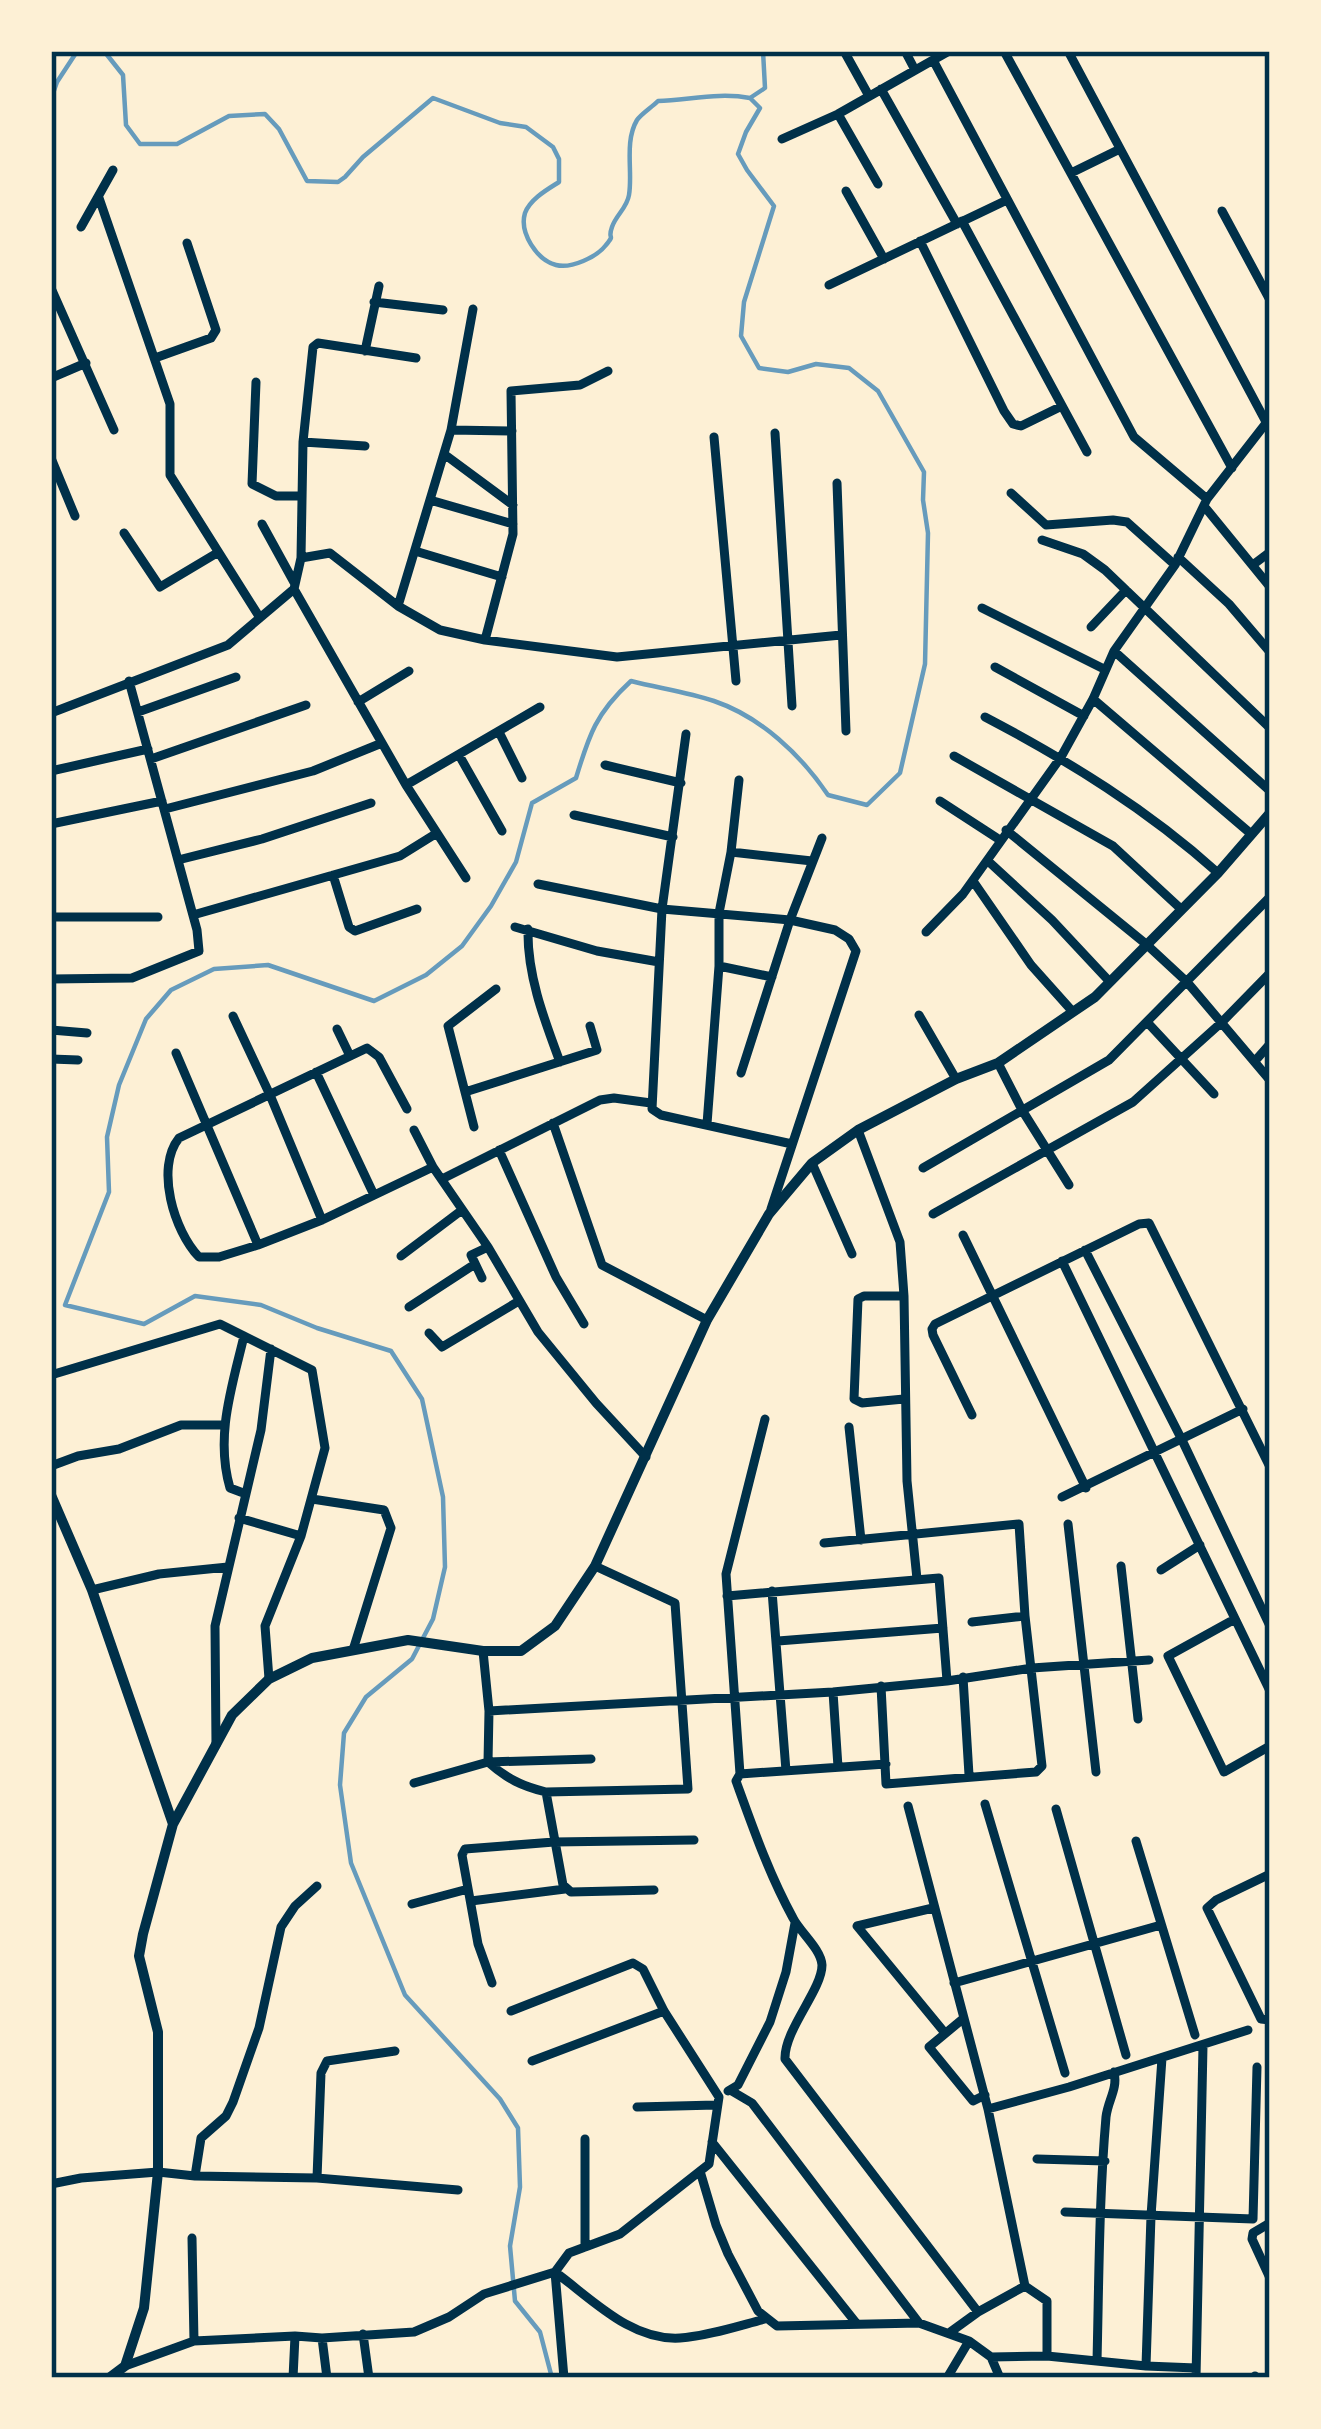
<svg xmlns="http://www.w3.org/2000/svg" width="1321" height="2429" font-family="Merriweather,serif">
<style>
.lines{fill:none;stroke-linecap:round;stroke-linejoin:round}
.stream{stroke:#669bbc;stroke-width:4.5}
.minor{stroke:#003049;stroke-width:9}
.tertiary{stroke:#003049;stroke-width:10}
.neatline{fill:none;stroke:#003049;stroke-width:4.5}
</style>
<rect width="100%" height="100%" fill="#fdf0d5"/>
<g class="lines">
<!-- stream -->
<path class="stream" d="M104 51 123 75 126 125 140 144H177L229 116 265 114 279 129 307 181 338 182 345 177 363 157 433 98 500 123 526 127 553 147 559 159V182C548 189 530 199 525 213 519 233 537 260 556 265 571 269 597 257 606 245 616 233 607 241 612 227 616 215 627 208 629 195 633 172 624 142 637 120 641 114 652 107 658 101 689 100 719 92 750 98L765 88 763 51
M51 99 57 82 76 53 92 51
M552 2378 540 2332 515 2301 510 2246 520 2187 518 2128 500 2099 405 1995 351 1863 340 1785 344 1733 366 1697 412 1659 433 1619 445 1567 443 1497 422 1399 391 1351 317 1328 261 1305 195 1296 144 1324 65 1305 109 1192 107 1137 119 1085 146 1019 171 990 214 969 268 965 374 1001 426 975 462 946 491 906 516 862 532 803 576 778C589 735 596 713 631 681 658 688 687 692 714 701 761 717 801 755 828 795L867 805 900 773 925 664 928 533 923 500 924 472 878 391 849 368 816 364 788 372 759 368 741 336 744 302 774 206 747 170 738 154 746 132 760 108 750 98"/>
<!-- minor -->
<path class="minor" d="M844 51 869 96
M905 51 915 70
M1004 51 1232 468
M1068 51 1266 422
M933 60 1134 437 1207 499
M881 89 957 224
M838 114 878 184
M782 139 838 114 949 51
M1071 173 1120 149
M846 191 884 259
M99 198 170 404V475L260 618
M1222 211 1270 300
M962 221 1087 452
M81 227 113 170
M920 241 1004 411 1013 424 1021 426 1062 406
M829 285 1007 200
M51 288 114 430
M374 302 443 310
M365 351 379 286
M155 358 211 338 216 330 187 243
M51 378 86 363
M256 382 252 484 276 496H301
M451 430 512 431
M775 433 792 706
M714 437 736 681
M303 442 365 446
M444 454 513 505
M51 458 75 516
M837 483 846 731
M1011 493 1046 525 1113 520 1127 522 1175 565
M430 500 513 524
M1204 506 1270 587
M262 524 295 584
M124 533 160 587 217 553
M1042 540 1083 554 1105 570 1270 728
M415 551 502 577
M1178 557 1229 604 1270 652
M301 558 330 553 398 606 440 630 485 640 617 657 841 635
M1254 564 1270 552
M294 589 406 785 466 878
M398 606 451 430 473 309
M982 608 1104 669
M1091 627 1126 590
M485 640 513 534 511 391 580 385 608 371
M1114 651 1270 791
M995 667 1084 716
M1093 699 1250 833
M358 702 409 671
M138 712 236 677
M51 713 228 645 294 589 301 558 303 442 313 347 318 343 416 358
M985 717C1069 761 1148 810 1218 873
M499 732 522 778
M686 734 662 909 652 1109 661 1115 792 1144
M459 755 502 831
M954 756 1113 846 1181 909
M151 759 306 705
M605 765 681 783
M51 771 148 749
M406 785 540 707
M940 801 1000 840
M165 809 313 771 382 743
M574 815 673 837
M51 824 162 801
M1006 830 1146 944 1187 982 1269 1079
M731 852 812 861
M178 860 262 839 371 803
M988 861 1052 920 1109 981
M333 875 349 927 355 931 417 909
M973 881 1031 965 1073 1012
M538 884 662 909 790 920 835 930 849 939 856 951 771 1209
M193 915 400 856 437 833
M51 917H158
M515 927 597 951 659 962
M528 929C527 975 544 1019 560 1062
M926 932 963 894 1061 757 1093 699 1114 651 1175 565 1207 499 1270 418
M719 966 772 977
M51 979 132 978 199 951 197 930 129 681
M919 1015 956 1079
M233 1016 270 1095 322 1220
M1147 1022 1214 1094
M337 1029 350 1056
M51 1030 87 1033
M176 1053 258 1245 322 1220 433 1167
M51 1059 78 1060
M1255 1061 1270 1044
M998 1063 1022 1110 1069 1185
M316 1072 374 1195
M741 1073 790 920 822 838
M465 1092 597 1050 590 1026
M553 1123 602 1265 707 1320
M707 1124 719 966V913L731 852 739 780
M474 1127 448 1026 496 989
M414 1130 433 1167 488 1247 538 1332 596 1403 646 1457
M858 1130 900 1242 904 1296 907 1481 917 1579
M499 1150 556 1277 584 1324
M812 1163 852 1254
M923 1168 1109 1060 1270 897
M442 1179 600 1100 614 1098 651 1103
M933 1214 1133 1102 1222 1022 1270 973
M963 1235 1086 1488
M258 1245 219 1257H199C174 1231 155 1168 179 1138L367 1048 379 1057 407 1109
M1085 1250 1182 1440 1270 1626
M401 1256 462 1210
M1062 1261 1270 1691
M482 1278 471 1255 488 1247
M409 1307 475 1264
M429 1333 442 1347 519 1301
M244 1336C232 1387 215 1436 230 1488L246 1494
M51 1375 220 1324 312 1370 325 1448 301 1536 265 1626 269 1679
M904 1399 862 1403 854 1399 858 1299 864 1296H904
M972 1415 933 1335 932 1329 935 1324 1139 1224 1149 1223 1270 1467
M849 1427 861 1540
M51 1466 78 1456 119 1449 181 1425H224
M1062 1497 1243 1409
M312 1499 384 1510 391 1528 353 1650
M239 1518 301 1536
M1068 1524 1096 1772
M824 1543 1019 1524 1025 1616 1042 1766 1036 1772 886 1784 881 1686
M595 1566 675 1603 688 1789 546 1792 563 1885 571 1892 654 1890
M1121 1566 1138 1719
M1161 1570 1200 1545
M92 1590 159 1574 228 1567
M772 1591 786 1771
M727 1596 939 1578 947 1681
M1235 1619 1168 1656 1224 1772 1270 1746
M972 1622 1025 1616
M778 1641 943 1628
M483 1651 489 1711 488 1762C507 1779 522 1786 546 1792
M963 1677 969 1775
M833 1692 838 1767
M489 1711 833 1692 947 1681 1032 1668 1149 1660
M216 1745 215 1626 261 1430 271 1349
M886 1764 740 1774 736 1781C753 1828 769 1874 793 1918 800 1932 821 1949 822 1965 822 1990 784 2030 785 2059L978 2312
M740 1774 726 1574 765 1419
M414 1783 488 1762 591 1759
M985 1804 1065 2073
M908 1806 988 2109 1025 2286 978 2312 949 2333
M1056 1809 1126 2055
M1136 1841 1195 2035
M1270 1874 1216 1900 1207 1908 1261 2019 1270 2020
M471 1901 565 1889
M412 1904 468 1889
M933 1908 857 1926 945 2033
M492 1983 478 1944 462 1855 465 1849 554 1842 694 1840
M954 1983 1161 1925
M511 2011 633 1963 643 1969 664 2011 719 2097 709 2164 620 2234 569 2253 555 2272 564 2378
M964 2018 929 2047 973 2101 985 2095
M532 2061 664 2011
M730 2090 752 2103 919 2323
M728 2091 738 2085 770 2022 786 1972 795 1923
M637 2107 716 2105
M988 2109 1069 2087 1248 2030
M712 2142 857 2324
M1037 2159 1105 2161
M700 2171 716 2225 728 2254 758 2311 777 2326 919 2323 969 2341 991 2357 1047 2356 1146 2366 1196 2368
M195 2176 201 2138 226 2116 233 2102 259 2028 281 1927 295 1906 317 1886
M317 2178 321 2073 327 2061 395 2051
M51 2184 81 2178 158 2172 195 2176 317 2178 458 2190
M1065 2212 1253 2219 1257 2067
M1270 2223 1253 2233 1252 2239 1270 2278
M192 2238 194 2341
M585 2247V2139
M1025 2286 1047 2301V2356
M363 2334 369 2378
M322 2338 327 2378
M991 2357 1000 2378
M1097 2361C1099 2279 1099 2198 1106 2117 1108 2100 1118 2089 1114 2072
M125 2366 194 2341 295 2336 322 2338 414 2332 449 2317 484 2294 555 2272C592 2299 631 2341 680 2338 708 2336 738 2326 765 2319
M1146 2366 1151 2216 1162 2058
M1255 2376 1257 2378
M293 2378 295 2336
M947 2378 969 2341
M1196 2378 1203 2046"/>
<!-- tertiary -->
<path class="tertiary" d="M51 1495 92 1590 173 1824
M109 2378 125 2366 144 2308 158 2172V2032L139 1956 143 1934 173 1824 232 1715 269 1679 312 1658 408 1640 483 1651H521L555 1626 595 1566 707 1320 769 1214 812 1163 858 1130 956 1079 998 1063 1095 997 1218 873 1270 813"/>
</g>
<!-- border -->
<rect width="1321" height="2429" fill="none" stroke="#fdf0d5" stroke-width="108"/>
<rect x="54" y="54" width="1213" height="2321" class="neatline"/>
</svg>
